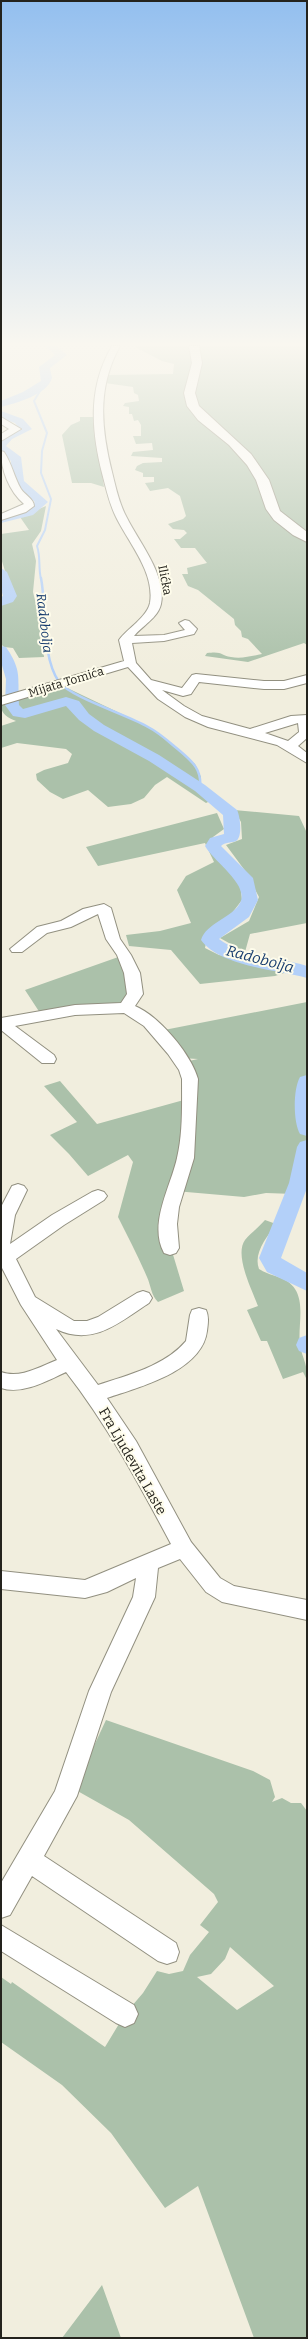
<svg xmlns="http://www.w3.org/2000/svg" width="308" height="2339" font-family="Bitter,serif">
<style>
.green{fill:#abc1aa;fill-rule:evenodd}
.lines{fill:none;stroke-linecap:round;stroke-linejoin:round}
.stream-far1{stroke:#b3d0f9;stroke-width:2}
.stream{stroke:#b3d0f9;stroke-width:2.5}
.river{fill:#b3d0f9;fill-rule:evenodd}
.minor-casing{stroke:#929080;stroke-width:2}
.major-casing{stroke:#929080;stroke-width:2}
.minor{fill:#fff;fill-rule:evenodd}
.major{fill:#fff;fill-rule:evenodd}
.labels{text-anchor:middle;stroke-width:4;stroke-linejoin:round;paint-order:stroke}
.far-street-label{font-size:12px;fill:#24231d;stroke:#fefceb}
.far-water-label{font-size:13px;font-style:italic;fill:#173c6e;stroke:#fefceb}
.street-label{font-size:14px;fill:#24231d;stroke:#fefceb}
.water-label{font-size:15px;font-style:italic;fill:#173c6e;stroke:#fefceb}
</style>
<rect width="100%" height="100%" fill="#f1eede"/>
<!-- green -->
<path class="green" d="M137 346H307V645L304 643 248 662 205 656 207 653C223 651 220 655 231 657 241 659 253 656 262 654L248 639 242 637 241 631 235 625 234 619 198 590 188 586 182 574H188L187 568 207 563 195 548H181L174 539H180L187 533 184 530 173 529 168 524 183 519 186 516 180 496 168 488 150 491 145 483 154 482V477H143V473L135 470 137 466 143 463 162 462V458L131 456 133 452 153 450 152 443 136 444 133 436H141V425L138 420 134 421 132 414H129V407L123 406 125 403 139 401 138 395 134 393 133 387 105 383 106 375 173 374 174 364 162 361 135 347Z
M80 417H93L104 487 91 483H72L62 435 71 425 80 421Z
M46 506 41 531 32 544 36 561 33 592 39 617 44 657 19 658 13 648 4 647 1 644V604L11 601 12 594 1 558V534L29 530 20 517Z
M61 685 149 727 163 737 195 764 201 777 200 789 214 799 206 803 167 777 155 785 144 798 131 804 108 807 88 790 63 799 50 792 37 780 36 774 44 770 68 763 72 754 66 749 17 743 1 748V726L16 721C8 718 1 714 1 705L10 704 11 700Z
M234 810 299 816 307 833V923L250 934 245 952 220 938 249 921 259 897 246 872 226 845 242 839 241 822Z
M217 813 224 829 213 837 209 846 219 861 240 883 242 900 229 917 208 933 205 948 219 955 293 970 275 976 200 984 171 950 129 946 126 935 160 931 191 923 177 890 186 876 214 862 205 843 98 866 86 847Z
M124 955 129 1002 42 1016 25 990Z
M307 1002V1081L304 1097 307 1147 294 1194 266 1193 244 1197 175 1191 171 1248 184 1291 158 1302C151 1295 151 1286 147 1277 138 1256 128 1237 118 1217L133 1162 128 1155 88 1176 69 1154 50 1135 77 1122 44 1086 60 1081 97 1124 191 1098 189 1061 198 1059 180 1058 159 1031Z
M265 1220 276 1224C267 1237 253 1253 259 1269 271 1277 287 1276 295 1289 306 1306 296 1332 301 1350 305 1364 307 1364 307 1380L303 1372 283 1379 267 1341H261L247 1310 258 1306C252 1290 234 1255 245 1240 251 1233 259 1227 265 1220Z
M106 1720 253 1771 270 1780 275 1797 272 1802 282 1798 291 1803H301L307 1811V2338H254L198 2186 165 2208 111 2133 62 2085 1 2042V1977L11 1984 12 1982 105 2047 125 2014 143 1993 157 1971 169 1974 183 1971 190 1955 209 1932 200 1925 218 1902 214 1894 129 1820 74 1789ZM230 1947 274 1986 237 2010 197 1977 211 1974 225 1959Z
M102 2285 121 2338H62Z"/>
<g class="lines">
<!-- stream-far1 -->
<path class="stream-far1" d="M41 579C38 567 41 558 37 546L45 530 51 499 41 473 42 451 47 433 34 401 43 386"/>
<!-- stream -->
<path class="stream" d="M41 578C47 609 41 656 59 682 72 698 128 715 148 727 160 733 170 743 180 751 193 762 202 770 200 788"/>
<!-- river -->
<path class="river" d="M46 346H57L67 355 50 368 52 378C47 395 16 403 1 407V401L23 392 41 381 39 367 55 355Z
M1 411 23 419 32 429 12 439 6 446 21 457 24 481 48 502 33 515 1 523V515L19 512 35 502C18 488 8 486 11 461L1 453V438L19 428 15 423 1 418Z
M1 568 7 572 17 596 13 602 1 606V597L3 596 1 589Z
M1 646 6 647C23 672 17 678 19 705L23 709 66 697 79 701 89 714 104 725 159 755 205 785 237 810C240 815 243 837 236 841 231 843 225 842 221 846L253 878 258 900 249 917 219 939C244 958 277 957 307 966V978C278 970 219 966 201 940 206 923 232 918 240 903 250 885 213 861 205 846L210 838 224 834 223 815 195 791 149 761 94 731 79 720 66 706 25 718 13 716 5 705 6 679 1 662Z
M307 1075V1136L300 1134C293 1122 293 1089 300 1077Z
M307 1140V1188L281 1258 307 1273V1291L267 1272 259 1258 289 1183 297 1147 300 1142Z
M307 1335V1354L299 1351 296 1345 299 1338Z"/>
<!-- minor casing -->
<g class="minor-casing">
<path id="minor" d="M112 346H120C97 387 101 428 112 472 116 488 119 504 127 518 139 542 167 576 161 604 158 618 142 626 134 636L164 635 185 630 179 623 185 620 189 621 197 629 194 634 164 641 132 643 136 663 151 680 182 688 192 675 196 674 264 681H284L307 675V683L284 689H264L199 682 191 694 183 696 162 690 184 706 202 716 250 729 291 716 307 715V738L298 746 307 753V763L277 745 208 727 185 717 158 699 128 667 1 705V697L124 661 119 640C127 629 147 617 150 603 155 572 128 542 116 517 109 503 106 488 102 473 91 429 88 387 112 346ZM298 723 299 732 288 741 265 733Z
M1 417 21 429 1 441V434L9 429 1 424Z
M1 451 4 452C12 464 14 477 21 489 25 495 34 499 34 506L26 512 1 520V514L24 504C9 491 1 470 1 451Z
M104 904 111 908 120 939 131 955 140 973 143 994 135 1006C159 1016 191 1054 198 1079L194 1158 179 1207 177 1224 179 1248 176 1253 170 1255 164 1253C148 1224 171 1186 177 1158 183 1133 182 1105 182 1079L179 1070 168 1054 144 1026 124 1013 75 1015 15 1026 54 1055 56 1059 54 1063H42L1 1030V1018L75 1005 121 1003 127 994 124 973 117 955 106 939 98 914 71 927 47 933 22 952H12L10 949 37 927 61 921 83 909Z
M18 1184 24 1186 27 1190 15 1215 10 1244 52 1215 92 1192 98 1190 104 1192 107 1196 104 1200 64 1225 16 1259 35 1297 74 1321H87L98 1317 137 1293 143 1291 149 1293 152 1298 149 1303C120 1322 93 1347 56 1329L98 1385C128 1375 165 1366 186 1341L190 1315 192 1310 199 1308 206 1310C209 1317 208 1323 207 1331 202 1371 140 1387 107 1398L136 1441 191 1542 220 1578 234 1586 307 1600V1620L222 1602 206 1592 180 1559 158 1568 155 1597 111 1692 77 1796 44 1856 176 1943 179 1952 176 1961 167 1964 158 1961 32 1876 10 1915 1 1918V1883L55 1791 89 1691 133 1597 136 1578 107 1592 85 1598 1 1589V1571L85 1580 171 1544C139 1484 108 1426 66 1372 47 1381 22 1395 1 1388V1372C20 1379 39 1367 57 1360L21 1305 1 1266V1207L12 1186Z
M1 1925 134 2005 138 2014 134 2023 125 2027 116 2023 1 1951Z"/>
</g>
<!-- major casing -->
<g class="major-casing">
<path id="major" d="M189 346H199L202 363 195 393 199 406 251 454 269 480 280 511 307 532V542L293 535 274 520 266 509 256 480 247 465 229 445 198 420 187 406 184 393 192 363Z"/>
</g>
<!-- minor -->
<use href="#minor" class="minor"/>
<!-- major -->
<use href="#major" class="major"/>
</g>
<!-- sky -->
<linearGradient id="sky" x2="0" y2="1"><stop stop-color="#93bfef"/><stop offset="0.51" stop-color="#f9f7f0"/><stop offset="1" stop-color="#f9f7f0" stop-opacity="0"/></linearGradient>
<rect width="308" height="674" fill="url(#sky)"/>
<g class="labels">
<!-- far-street labels -->
<g class="far-street-label">
<text transform="translate(165 580) rotate(79)" y="4">Ilićka</text>
<text transform="translate(66 682) rotate(-17)" y="4">Mijata Tomića</text>
</g>
<!-- far-water labels -->
<g class="far-water-label">
<text transform="translate(45 623) rotate(83)" y="5">Radobolja</text>
</g>
<!-- street labels -->
<g class="street-label">
<text transform="translate(133 1461) rotate(60)" y="5">Fra Ljudevita Laste</text>
</g>
<!-- water labels -->
<g class="water-label">
<text transform="translate(260 959) rotate(15)" y="5">Radobolja</text>
</g>
</g>
<!-- border -->
<rect width="308" height="2339" fill="none" stroke="#24231d" stroke-width="4"/>
</svg>
